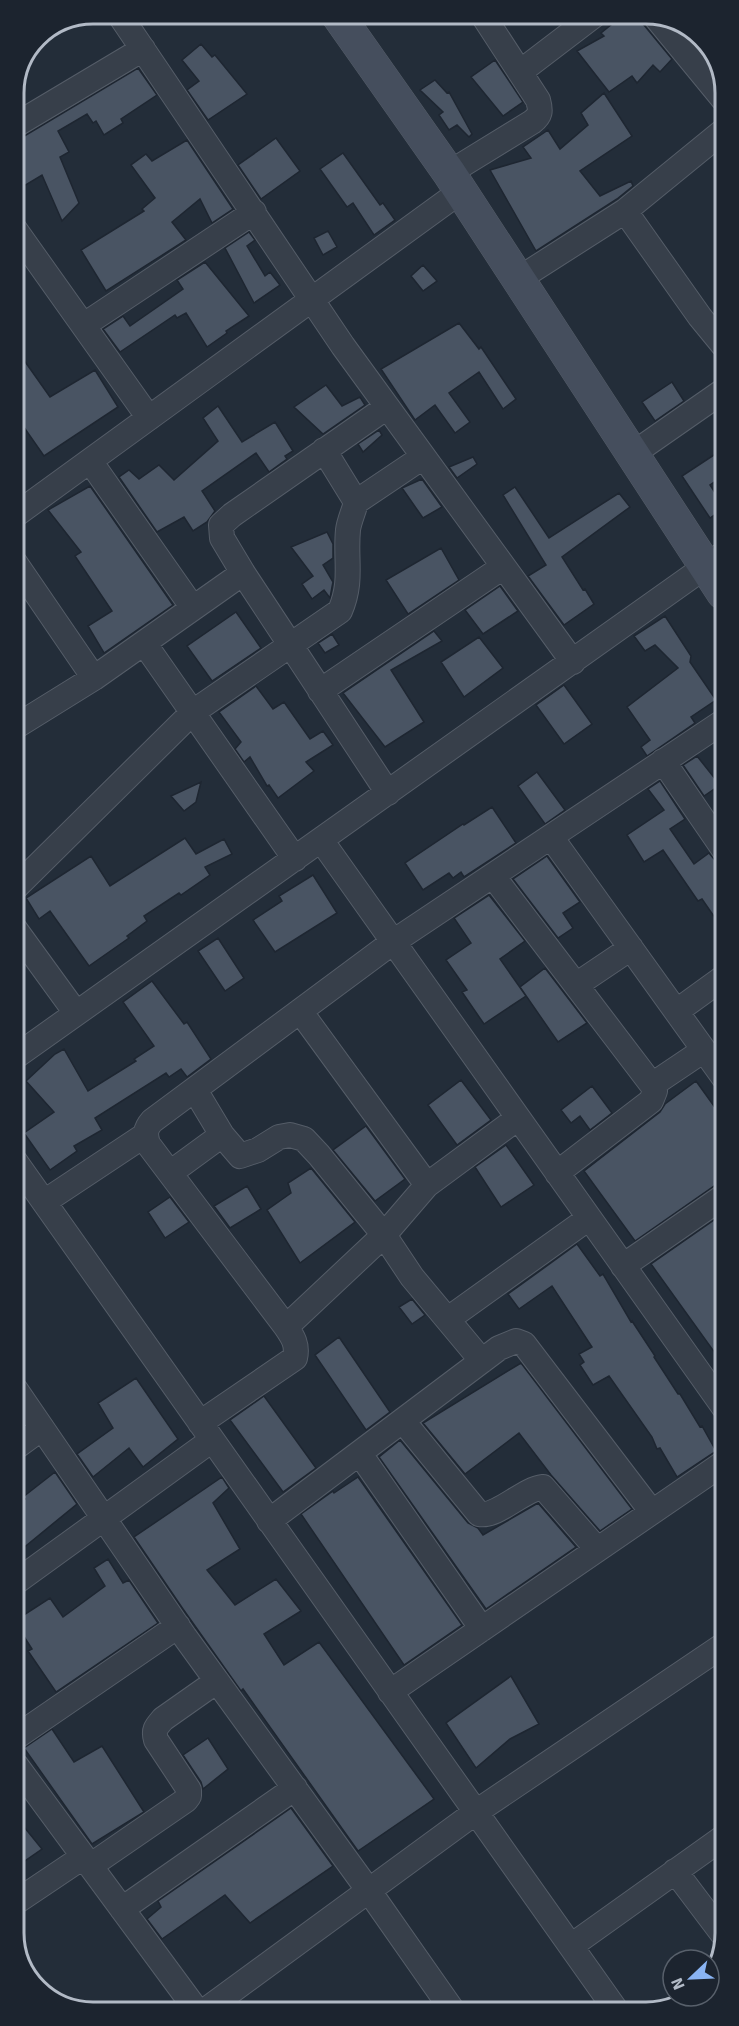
<svg xmlns="http://www.w3.org/2000/svg" width="739" height="2026" font-family="Signika,sans-serif">
<style>
.building{fill:#495463;stroke:#1e2631;stroke-width:1.5}
.lines{fill:none;stroke-linecap:round;stroke-linejoin:round}
.street-casing{stroke:#555d68;stroke-width:26}
.secondary-casing{stroke:#555d68;stroke-width:34}
.street{stroke:#373f4a;stroke-width:24}
.secondary{stroke:#454e5d;stroke-width:33}
.rim{fill:none;stroke:#b2bac6;stroke-width:3}
</style>
<rect width="100%" height="100%" fill="#232d39"/>
<!-- building -->
<path class="building" d="M610 14H640L643 24 672 59 660 72 653 65 637 83 632 76 609 92 577 51 604 36 601 33 612 24 608 21Z
M201 44 212 57 215 55 247 94 208 120 187 90 199 81 182 60Z
M495 60 523 102 503 116 471 77Z
M138 68 157 95 121 119 123 123 104 135 96 121 93 123 87 114 58 131 69 152 60 157 79 203 62 221 42 175 14 192V140L21 138Z
M435 80 447 93 449 92 472 134 469 137 457 125 449 130 439 115 443 112 420 90Z
M604 93 632 136 580 171 600 196 631 181 633 186 617 199 536 251 490 170 531 158 523 147 548 130 560 149 588 125 581 113Z
M276 138 300 171 261 199 238 165Z
M187 140 233 209 212 223 200 199 172 222 186 240 106 291 81 250 144 211 142 209 155 198 131 165 146 154 152 161Z
M343 153 380 205 383 203 395 220 374 235 353 203 347 207 320 169Z
M328 231 337 247 323 255 314 238Z
M249 232 255 240 247 246 265 276 270 272 280 285 254 303 225 248Z
M205 262 249 316 226 331 227 333 207 347 186 313 177 318 175 315 120 352 103 329 123 316 130 326 183 289 177 280Z
M423 265 437 281 423 291 411 276Z
M459 323 479 349 481 347 516 399 503 409 479 372 449 393 470 422 455 433 435 405 415 420 381 369Z
M14 346 50 397 95 370 118 407 44 456 14 413Z
M672 382 684 401 655 421 642 402Z
M326 385 342 406 360 397 365 405 323 434 294 407Z
M218 406 242 442 275 422 293 451 285 456 287 459 269 472 256 453 202 491 215 511 207 522 193 531 184 517 157 532 119 477 129 470 139 479 159 465 174 480 218 441 203 418Z
M379 430 382 435 363 452 358 444Z
M723 449V476L710 485 723 505V509L710 518 682 476Z
M473 457 477 464 457 478 449 467Z
M422 479 442 507 423 518 402 488Z
M90 486 173 605 104 653 88 626 112 611 75 556 81 552 48 510Z
M515 487 549 538 619 493 630 507 562 557 583 590 585 589 594 604 564 625 528 576 546 565 503 495Z
M327 532 333 544V558L323 565 333 582 332 587 330 598 324 590 312 599 302 584 313 576 291 547Z
M441 548 459 580 408 614 386 580Z
M500 586 518 611 483 634 465 610Z
M236 612 261 648 212 681 187 646Z
M665 616 691 656 690 662 716 700 691 717 695 723 647 756 641 747 650 740 627 707 678 668 655 645 645 651 634 636Z
M434 631 442 641 391 670 424 722 385 747 343 693Z
M332 634 339 645 325 653 318 643Z
M479 637 503 668 464 697 441 662Z
M564 685 592 724 564 744 536 705Z
M256 686 273 709 284 702 310 739 323 731 333 745 306 762 314 771 278 798 269 785 267 786 250 757 244 762 235 749 241 742 219 712Z
M697 756 720 785 704 796 683 765Z
M537 772 565 810 545 824 518 786Z
M660 781 685 819 670 829 694 864 709 853 724 871V931L702 899 698 901 663 850 644 862 627 835 664 810 648 789Z
M201 782 196 802 184 811 171 796Z
M492 807 516 843 464 877 461 872 453 878 449 873 423 890 405 863 463 824 464 825Z
M185 838 196 854 224 839 232 854 205 867 210 875 181 895 179 893 144 916 147 921 127 936 129 938 89 966 50 911 39 919 26 898 91 856 110 886Z
M547 856 580 902 563 913 573 928 558 938 513 879Z
M313 875 337 913 275 952 253 920 282 901 279 896Z
M489 895 525 941 500 959 526 996 484 1024 462 992 467 990 446 960 471 943 454 918Z
M218 938 244 978 225 991 198 951Z
M545 968 587 1023 558 1042 520 987Z
M152 981 184 1024 187 1022 211 1059 187 1077 181 1069 169 1077 166 1073 95 1118 102 1130 74 1146 77 1151 50 1170 24 1133 54 1112 26 1081 55 1054 64 1049 88 1091 136 1061 134 1059 154 1046 123 1002Z
M461 1080 491 1120 457 1145 428 1105Z
M696 1081 724 1120V1179L635 1241 584 1171 660 1112 665 1104Z
M592 1086 612 1113 590 1130 580 1116 571 1123 561 1110Z
M366 1126 405 1179 375 1201 333 1150Z
M506 1145 534 1185 501 1207 475 1167Z
M311 1168 355 1222 300 1263 267 1210 291 1193 288 1183Z
M247 1186 261 1209 230 1228 214 1206Z
M170 1197 189 1222 165 1238 148 1212Z
M717 1218 724 1228 725 1367 651 1264Z
M577 1244 600 1276 603 1274 631 1322 632 1321 655 1356 654 1357 678 1394H680L700 1427 702 1426 716 1451 677 1477 660 1448 657 1449 652 1437 609 1376 593 1385 580 1365 584 1362 579 1354 592 1347 552 1286 519 1309 508 1294Z
M412 1299 425 1315 412 1324 399 1307Z
M339 1337 390 1412 366 1430 315 1355Z
M521 1363 632 1509 600 1531 551 1475 519 1433 465 1474 423 1423Z
M136 1378 178 1439 143 1467 129 1448 93 1477 77 1454 113 1428 98 1403Z
M264 1396 316 1468 283 1492 230 1420Z
M400 1440 468 1523 478 1528 483 1535 538 1503 576 1547 486 1609 379 1457Z
M55 1472 77 1504 16 1554V1506L25 1499 23 1497Z
M222 1477 229 1488 213 1503 240 1549 207 1570 235 1605 276 1579 301 1611 264 1634 284 1665 319 1642 434 1799 358 1851 243 1689 241 1691 183 1609 134 1537Z
M358 1477 462 1625 404 1665 301 1514 333 1491 334 1493Z
M108 1559 123 1583 129 1580 158 1623 56 1692 28 1651 32 1649 16 1624V1620L50 1598 63 1617 105 1586 94 1568Z
M511 1676 539 1724 510 1739 476 1768 446 1723Z
M52 1729 74 1762 102 1746 144 1812 92 1844 24 1748Z
M208 1738 228 1769 203 1789 201 1782 183 1755Z
M291 1808 333 1866 250 1923 225 1895 162 1939 147 1919 161 1907 158 1901Z
M16 1817 42 1849 16 1867Z"/>
<g class="lines">
<!-- street casing -->
<g class="street-casing">
<path id="street" d="M119 14 343 346 573 662
M654 15 723 99
M520 72 596 14
M14 126 143 49
M449 173 532 122C541 115 541 111 538 100L482 14
M625 211 700 317 723 345
M14 228 149 418
M517 280 625 211 723 131
M84 325 254 212
M387 407 232 515 221 525 222 538 243 573 388 793
M634 453 723 391
M90 461 193 608
M356 502 423 457
M14 516 461 191
M14 561 94 678
M144 643 295 859
M320 691 503 567
M15 727 94 678 243 573
M663 761 724 850
M551 837 724 1078
M321 840 725 1409
M493 876 652 1085 655 1091 651 1101 557 1173
M15 888 193 712 340 611C353 581 345 560 348 530 349 521 354 511 356 502L324 450
M15 929 76 1013
M576 985 631 948
M300 1011 427 1185
M677 1011 724 977
M15 1057 723 554
M652 1085 704 1050
M195 1090 222 1135 240 1156 258 1150 279 1137 290 1135 304 1139 319 1155 384 1235 412 1277 482 1361
M15 1161 616 2010
M170 1173 222 1135
M44 1202 145 1135
M623 1266 724 1196
M448 1319 589 1218
M286 1327 384 1235 427 1185 518 1118
M16 1390 185 1637 369 1891 453 2011
M403 1421 479 1514C497 1518 523 1489 543 1487L597 1549
M200 1423 295 1358C298 1345 293 1337 286 1327L148 1144C145 1134 145 1129 152 1121L393 942 724 721
M16 1447 42 1428
M360 1454 482 1629
M269 1521 499 1348 516 1341 524 1344 652 1512
M16 1582 212 1440
M390 1692 725 1462
M16 1737 178 1626
M16 1765 198 2012
M90 1866 186 1800 189 1796V1790L156 1740C153 1730 156 1727 163 1719L217 1681
M675 1871 724 1936
M16 1902 83 1857
M122 1909 295 1788
M571 1946 725 1836
M203 2012 476 1812 725 1644"/>
</g>
<!-- secondary casing -->
<g class="secondary-casing">
<path id="secondary" d="M337 14 449 173 723 593"/>
</g>
<!-- street -->
<use href="#street" class="street"/>
<!-- secondary -->
<use href="#secondary" class="secondary"/>
</g>
<!-- crop -->
<path d="M0 0H739V2026H0ZM93 24H646A69 69 0 0 1 715 93V1933A69 69 0 0 1 646 2002H93A69 69 0 0 1 24 1933V93A69 69 0 0 1 93 24Z" fill="#1c242f" fill-rule="evenodd"/>
<path class="rim" d="M93 24H646A69 69 0 0 1 715 93V1933A69 69 0 0 1 646 2002H93A69 69 0 0 1 24 1933V93A69 69 0 0 1 93 24Z"/>
<!-- north arrow -->
<g transform="translate(691 1978) rotate(247)"><circle r="28" fill="#1c242f" stroke="#58606b" stroke-width="1.5"/>
<path d="M0-4.5L10 22L0 15L-10 22Z" fill="#8ab4f3"/>
<text y="-9" font-size="16" font-weight="bold" text-anchor="middle" fill="#b2bac6">N</text>
</g>
</svg>
